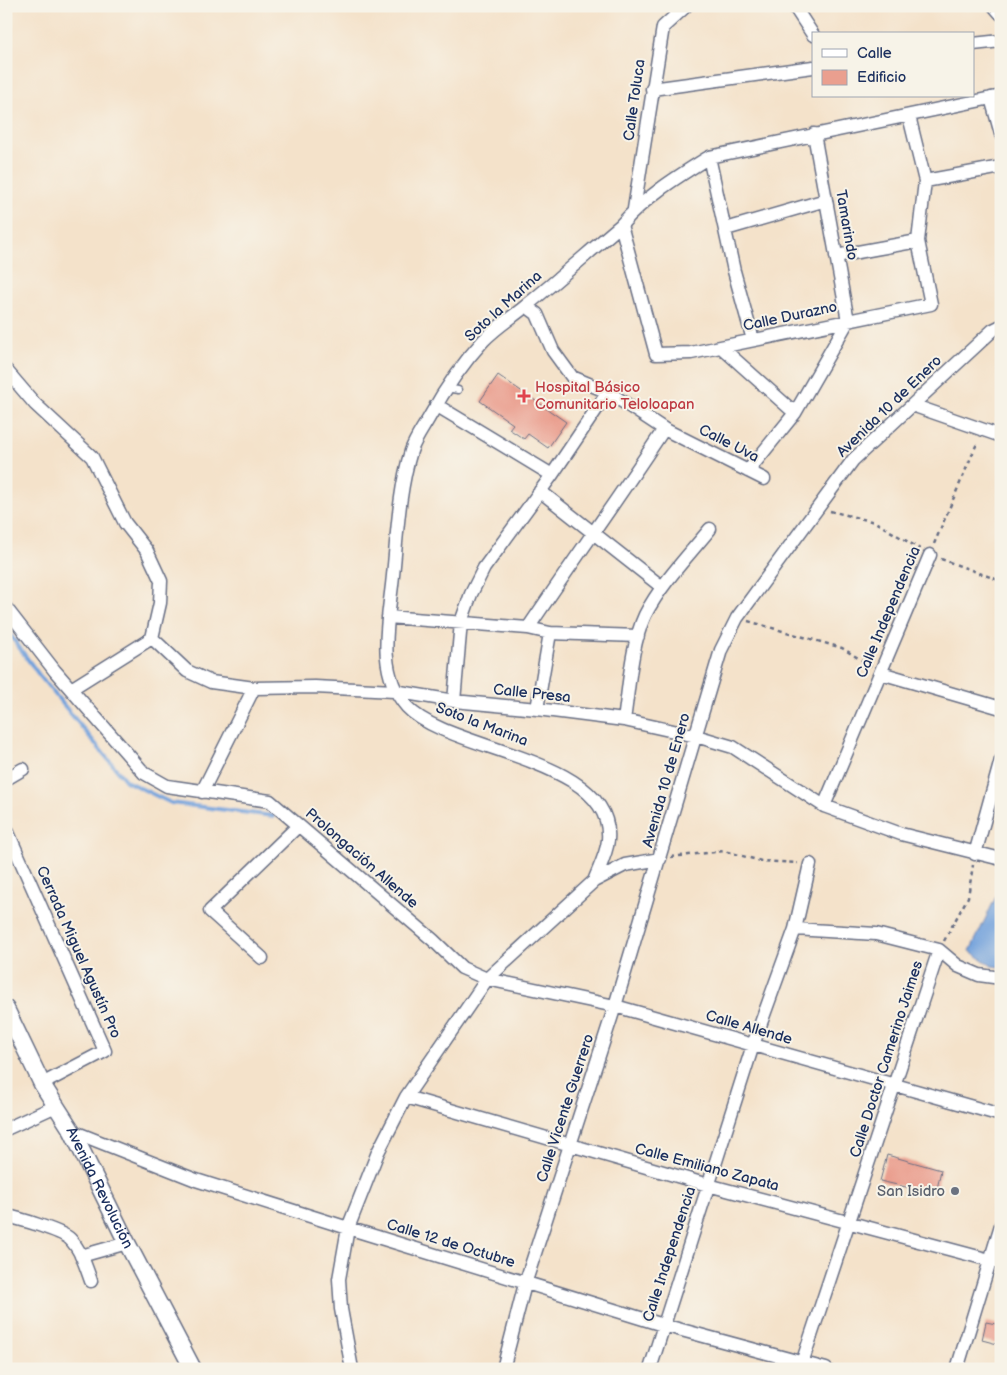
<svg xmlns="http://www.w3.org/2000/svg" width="1007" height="1375" font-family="'Balsamiq Sans',sans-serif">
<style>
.water{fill:#73a2dc;stroke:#47689d}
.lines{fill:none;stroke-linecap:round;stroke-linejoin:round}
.stream{stroke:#73a2dc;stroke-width:4}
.building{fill:#ea9f8f}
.service-casing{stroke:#676e84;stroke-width:9}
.minor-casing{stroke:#676e84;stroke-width:15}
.tertiary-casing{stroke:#676e84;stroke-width:19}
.path{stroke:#676e84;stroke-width:2.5;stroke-dasharray:4 4;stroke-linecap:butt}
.service{stroke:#fff;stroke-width:6}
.minor{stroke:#fff;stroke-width:12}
.tertiary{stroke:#fff;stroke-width:16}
.health-dot{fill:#e0444e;stroke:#f7f3e8;stroke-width:2}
.worship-dot{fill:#6b7280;stroke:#f7f3e8;stroke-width:2}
.labels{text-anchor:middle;stroke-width:4;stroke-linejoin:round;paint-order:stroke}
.street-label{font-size:15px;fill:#1b2f5e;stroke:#f7f3e8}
.health-label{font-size:15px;fill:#be3a42;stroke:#f7f3e8;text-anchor:start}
.worship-label{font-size:15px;fill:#5b616d;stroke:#f7f3e8;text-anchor:end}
</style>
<rect width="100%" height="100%" fill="#f7f3e8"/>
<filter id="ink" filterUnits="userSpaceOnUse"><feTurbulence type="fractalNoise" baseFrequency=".02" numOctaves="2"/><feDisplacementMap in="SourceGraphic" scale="10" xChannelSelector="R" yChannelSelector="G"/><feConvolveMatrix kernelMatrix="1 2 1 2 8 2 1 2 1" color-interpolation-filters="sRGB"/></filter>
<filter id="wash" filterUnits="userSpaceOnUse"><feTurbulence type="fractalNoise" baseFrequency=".0096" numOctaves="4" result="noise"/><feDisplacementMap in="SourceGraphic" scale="20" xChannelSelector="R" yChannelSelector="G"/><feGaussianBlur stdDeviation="1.12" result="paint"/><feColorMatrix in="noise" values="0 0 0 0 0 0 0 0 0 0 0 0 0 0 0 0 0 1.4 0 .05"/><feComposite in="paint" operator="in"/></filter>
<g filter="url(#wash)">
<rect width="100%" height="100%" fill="#f4e2ca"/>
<!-- water -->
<path class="water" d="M1001 886V967L992 966 970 951Z"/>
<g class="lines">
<!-- stream -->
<path class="stream" d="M6 629 39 675 126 781 171 803 273 816"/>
</g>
<g id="blocks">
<!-- building -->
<path class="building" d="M498 375 566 422 548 448 528 434 524 439 509 429 513 424 480 401Z
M887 1155 941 1170 936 1194 880 1181Z
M986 1322 1001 1325V1345L982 1340Z"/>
</g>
</g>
<g filter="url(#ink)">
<use href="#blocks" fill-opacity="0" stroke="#676e84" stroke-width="1"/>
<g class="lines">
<!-- service casing -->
<g class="service-casing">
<path id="service" d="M446 388 458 390"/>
</g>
<!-- minor casing -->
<g class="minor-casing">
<path id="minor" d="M794 6 813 35
M994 6 1001 14
M973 44 1001 41
M652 89 813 67
M991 98 1001 134
M709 157 734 271 753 340
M925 181 1001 167
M634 209 663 27 686 6
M621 225 656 354 691 353 931 304 918 241 925 181 909 116
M726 229 826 200
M836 256 918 241
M526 306 537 314 553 351 572 377 608 392 664 429 764 479
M721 347 795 413
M6 370 35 404 92 457 125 523 147 551 161 581 160 603 152 638 187 671 211 682 254 688 315 687 394 691 454 701 537 709 624 720 696 736 733 747 824 806 901 834 1001 859
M436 405 552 475
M912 405 1001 436
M748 471 795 413 848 321 814 134
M540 491 662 587
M6 608 55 671 144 773 167 786 270 801 433 940 462 968 487 979 615 1006 1001 1115
M388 617 528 628 550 633 638 636
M528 628C573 561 620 496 664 429
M881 673 1001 708
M71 689 152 638
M454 701 461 622 471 594 484 568 552 475 608 392
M537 709 550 633
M624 720C629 688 631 645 645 615 661 584 687 557 710 529
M6 779 23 769
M202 792 254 688
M824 806 930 555
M6 828 105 1051 42 1084
M975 854 1001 760
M594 881C599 868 607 853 608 840 615 757 448 752 407 707 377 673 387 627 392 585 397 541 398 493 411 451 415 439 424 427 430 416 445 389 462 364 483 341 496 327 513 317 527 305 559 279 589 252 621 225 646 196 677 177 709 157L1001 96
M795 929 876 934 939 950 958 966 979 975 1001 978
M262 958 210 911 298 826
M406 1097 708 1185 1001 1263
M6 1129 56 1106
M72 1131 196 1180 348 1228 663 1325 826 1369
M6 1216C18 1218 62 1231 70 1239 81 1250 86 1267 91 1281
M81 1256 127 1243
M352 1369 341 1309 339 1279 348 1228 378 1152 406 1097 487 979 594 881 625 865 660 859
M503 1369 525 1284 615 1006 721 650 737 618 853 460 993 330 1001 326
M650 1369 753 1045 795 929 810 864
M800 1369 939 950
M957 1369 1001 1225"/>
</g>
<!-- tertiary casing -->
<g class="tertiary-casing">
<g id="tertiary">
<path id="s1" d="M6 1009 42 1084 72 1131 127 1243 193 1369"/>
</g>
</g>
<!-- path -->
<path class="path" d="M830 511 875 522 920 549
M934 544 978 441
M941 559 1001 581
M748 621 842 648 871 666
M671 857 724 851 761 861 798 863
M944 941 968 897 973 865"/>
<!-- service -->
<use href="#service" class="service"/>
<!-- minor -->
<use href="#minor" class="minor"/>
<!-- tertiary -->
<use href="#tertiary" class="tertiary"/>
</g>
</g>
<!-- markers -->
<path class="health-dot" d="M521.5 388.5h5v5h5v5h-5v5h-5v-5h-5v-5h5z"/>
<circle class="worship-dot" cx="955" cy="1191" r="5"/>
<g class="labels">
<!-- street labels -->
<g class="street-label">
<text transform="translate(634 100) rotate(-82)" y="5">Calle Toluca</text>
<text transform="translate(847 225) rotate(80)" y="5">Tamarindo</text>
<text transform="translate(503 306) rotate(-42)" y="5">Soto la Marina</text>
<text transform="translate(790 316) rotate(-12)" y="5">Calle Durazno</text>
<text transform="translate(889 406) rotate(-44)" y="5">Avenida 10 de Enero</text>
<text transform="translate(729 443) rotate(27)" y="5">Calle Uva</text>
<text transform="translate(888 612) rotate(-67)" y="5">Calle Independencia</text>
<text transform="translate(532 693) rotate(6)" y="5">Calle Presa</text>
<text transform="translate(482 724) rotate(21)" y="5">Soto la Marina</text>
<text transform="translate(666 780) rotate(-74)" y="5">Avenida 10 de Enero</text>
<text transform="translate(362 858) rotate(41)" y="5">Prolongación Allende</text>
<text transform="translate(79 952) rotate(66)" y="5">Cerrada Miguel Agustín Pro</text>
<text transform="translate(749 1027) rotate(16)" y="5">Calle Allende</text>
<text transform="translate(886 1059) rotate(-72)" y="5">Calle Doctor Camerino Jaimes</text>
<text transform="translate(565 1108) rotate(-72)" y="5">Calle Vicente Guerrero</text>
<text transform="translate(707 1167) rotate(15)" y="5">Calle Emiliano Zapata</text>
<text dy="5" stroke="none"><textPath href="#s1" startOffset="202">Avenida Revolución</textPath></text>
<text transform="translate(451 1243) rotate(17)" y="5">Calle 12 de Octubre</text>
<text transform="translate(669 1254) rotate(-72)" y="5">Calle Independencia</text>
</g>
<!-- health labels -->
<g class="health-label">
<text x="535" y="392">Hospital Básico<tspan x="535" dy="17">Comunitario Teloloapan</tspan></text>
</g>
<!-- worship labels -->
<g class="worship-label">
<text x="945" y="1196">San Isidro</text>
</g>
</g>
<!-- margin -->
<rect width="1007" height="1375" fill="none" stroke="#f7f3e8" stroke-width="25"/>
<!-- legend -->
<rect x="812" y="32" width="162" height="65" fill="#f7f3e8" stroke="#9fa5b1"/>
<rect x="822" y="49" width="25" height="8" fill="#ffffff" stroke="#9fa5b1"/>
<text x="857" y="58" font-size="15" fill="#1b2f5e">Calle</text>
<rect x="822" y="70" width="25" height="15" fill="#ea9f8f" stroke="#9fa5b1"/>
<text x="857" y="82" font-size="15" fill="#1b2f5e">Edificio</text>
</svg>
